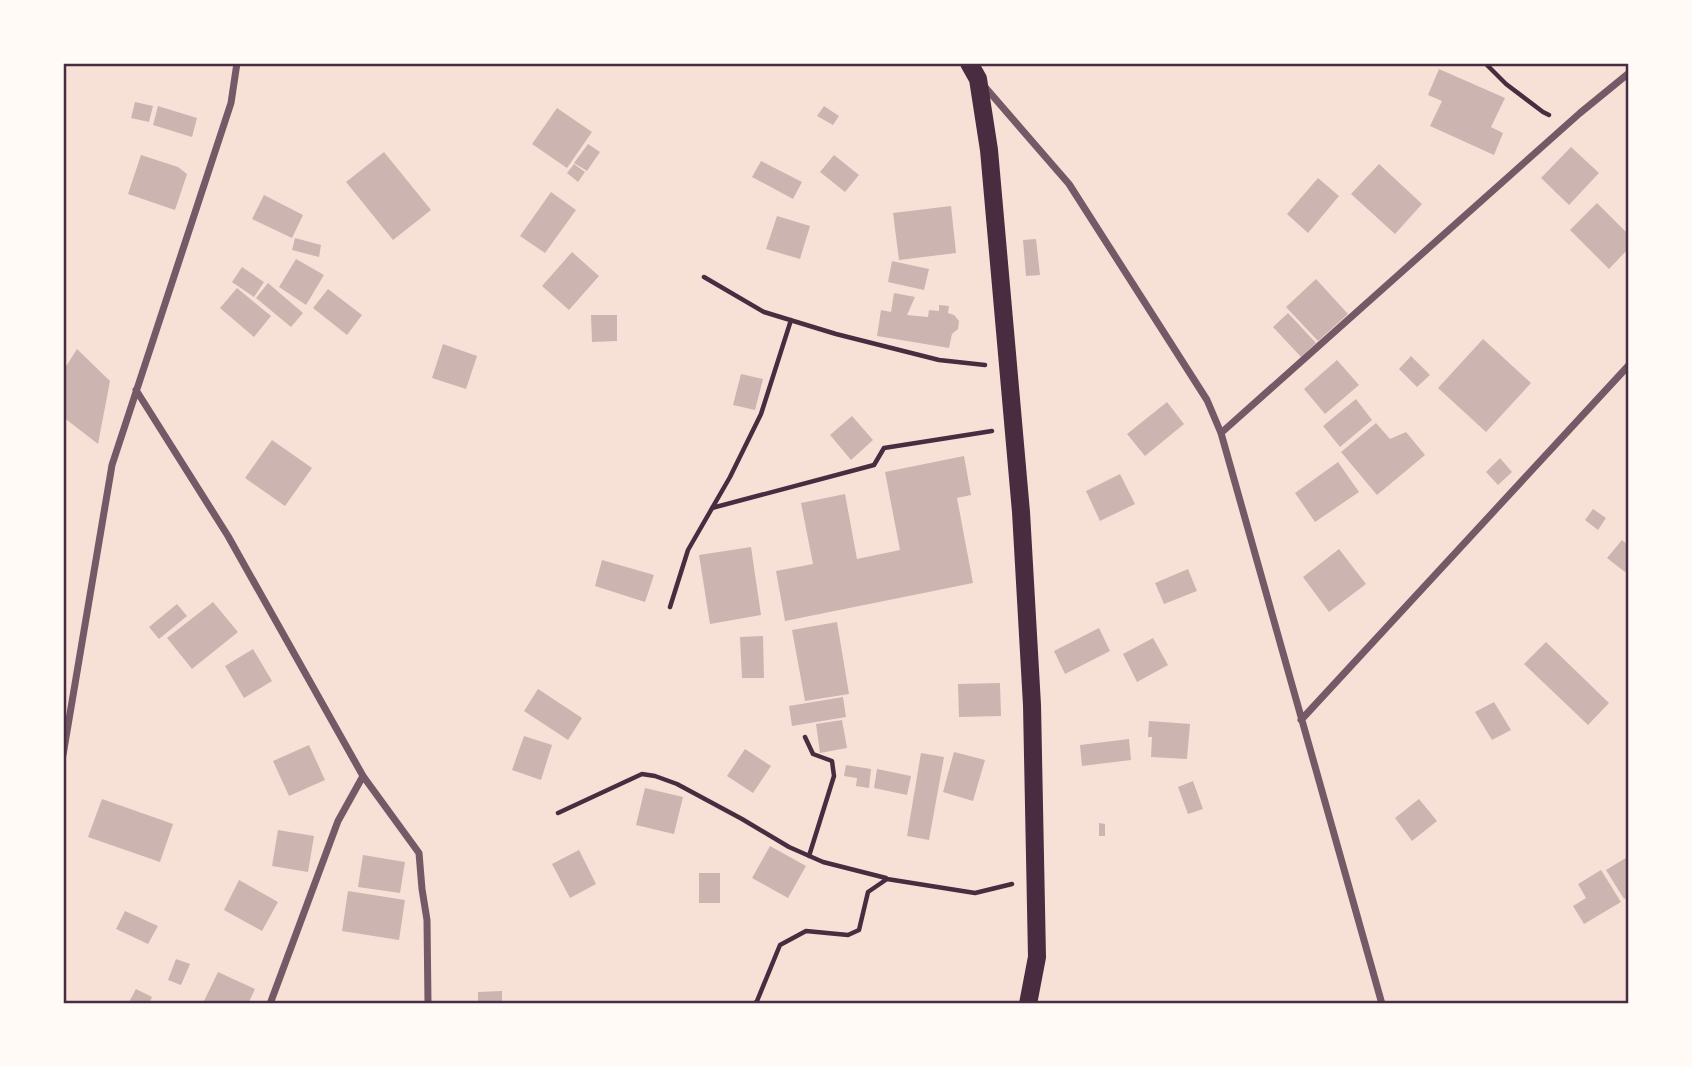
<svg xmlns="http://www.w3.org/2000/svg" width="1692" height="1067" font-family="'Source Sans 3',sans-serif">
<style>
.building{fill:#ccb4b1}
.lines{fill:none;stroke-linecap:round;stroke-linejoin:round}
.path{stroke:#4a2c40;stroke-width:4.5}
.minor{stroke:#755966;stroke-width:7}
.primary{stroke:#4a2c40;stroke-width:18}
.neatline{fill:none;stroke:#4a2c40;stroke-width:2.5}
</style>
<rect width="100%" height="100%" fill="#f7e1d7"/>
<!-- building -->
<path class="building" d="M1439 69 1505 98 1491 127 1503 133 1494 155 1430 126 1442 101 1428 95Z
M135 102 153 106 149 122 131 118Z
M158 106 197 118 192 137 153 125Z
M824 106 839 116 833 125 817 116Z
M557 108 592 132 567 168 532 144Z
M588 144 600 152 587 171 574 163Z
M1571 147 1599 173 1569 205 1541 178Z
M384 152 431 210 393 240 346 182Z
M141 155 178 167 187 174 175 210 128 194Z
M834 155 859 175 845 192 820 172Z
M761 161 802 182 793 199 752 177Z
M574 164 585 172 578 182 567 173Z
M1379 164 1422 204 1395 234 1351 194Z
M1318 178 1339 196 1308 233 1287 214Z
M551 192 576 210 545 253 520 236Z
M264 195 303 215 292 238 252 219Z
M1597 203 1629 235V248L1609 269 1570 230Z
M951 206 956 253 899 260 893 213Z
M777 216 810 226 800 259 766 249Z
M295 238 321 245 319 257 292 250Z
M1036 239 1040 275 1026 276 1023 240Z
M572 252 599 276 569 310 542 286Z
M296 259 324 275 306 305 279 287Z
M892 261 929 269 924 290 888 282Z
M242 267 264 282 254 297 232 282Z
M1316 279 1348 314 1318 341 1286 307Z
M268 283 303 313 291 327 256 298Z
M237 288 271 316 254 337 220 308Z
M328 289 362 315 347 335 313 308Z
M894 293 915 297 907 315 928 317 929 310 939 311V305L949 306 948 313 954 315 959 321 958 329 952 334 949 348 877 336 881 310 891 312Z
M1288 313 1316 343 1301 357 1273 327Z
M591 315H617V341L592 342Z
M1483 339 1531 383 1486 432 1438 388Z
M443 344 477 356 466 389 432 378Z
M77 349 110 381 98 444 63 417V371Z
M1411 356 1430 375 1417 387 1399 369Z
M1337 360 1359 385 1325 414 1304 389Z
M741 374 763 379 755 410 733 405Z
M1356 399 1372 420 1340 447 1323 426Z
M1167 402 1184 424 1145 456 1127 434Z
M852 416 873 440 851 460 830 435Z
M1376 423 1390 439 1406 432 1425 455 1377 495 1341 452Z
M272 440 312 468 285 506 245 478Z
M964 456 971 495 957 498 973 583 785 621 776 571 813 564 801 503 845 494 857 559 900 550 885 472Z
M1500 458 1512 472 1498 485 1486 472Z
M1338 462 1359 492 1315 522 1295 493Z
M1120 474 1135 504 1100 521 1086 491Z
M1593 509 1606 518 1598 530 1585 520Z
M1622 540 1629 546V567L1625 572 1607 558Z
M751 547 761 615 710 624 699 555Z
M1339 549 1366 584 1329 612 1303 577Z
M602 560 654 575 645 602 595 586Z
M1188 569 1197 591 1164 604 1155 583Z
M213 602 238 632 192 669 167 638Z
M177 604 187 616 159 639 149 627Z
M837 622 849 694 805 701 792 630Z
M1099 628 1110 651 1065 674 1054 651Z
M763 636 764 678H742L740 637Z
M1153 638 1168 665 1137 682 1123 654Z
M1546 642 1609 703 1588 725 1524 664Z
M253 649 272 681 244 698 225 666Z
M1000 683 1001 716 959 717 958 684Z
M538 689 582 718 568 740 524 711Z
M843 697 846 717 792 726 789 706Z
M1494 702 1511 730 1492 740 1475 712Z
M842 720 847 748 820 753 816 724Z
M1149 721 1190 724 1187 759 1151 757 1152 737H1148Z
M524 736 552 745 541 780 512 770Z
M1129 739 1131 760 1082 766 1080 745Z
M309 745 325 780 289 796 273 761Z
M745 749 771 766 753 793 727 776Z
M954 752 985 760 973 801 943 792Z
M921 753 944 757 929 840 907 836Z
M846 765 871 769 869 788 856 786 857 778 844 776Z
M877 769 911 776 907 795 874 788Z
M1193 781 1203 809 1188 814 1178 787Z
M645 788 683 797 674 834 636 825Z
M102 799 173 824 160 862 88 837Z
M1419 799 1437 821 1412 841 1395 818Z
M1099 823 1105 824V836H1099Z
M278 830 314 836 308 872 272 866Z
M770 846 806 866 788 898 752 878Z
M579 850 596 884 570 898 552 864Z
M363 855 405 862 400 893 358 887Z
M1629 856V896L1624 899 1606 870Z
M1601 870 1621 902 1584 924 1573 906 1586 898 1578 884Z
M699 873H720V903H699Z
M239 880 278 902 262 931 224 910Z
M348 891 405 900 399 940 342 931Z
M125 911 158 926 148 944 116 929Z
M176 959 190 964 181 985 168 980Z
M218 972 255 989 248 1004H211L204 1001Z
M136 989 152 997 149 1004H128Z
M502 991V1004H478V992Z"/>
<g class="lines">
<!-- path -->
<path class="path" d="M1485 63 1506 84 1543 112 1549 115
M704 277 764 312 836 334 939 360 985 365
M712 508 874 465 884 448 992 431
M670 607 688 550 730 477 761 414 791 320
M805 737 813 754 832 761 834 776 809 856
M558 813 642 774 655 776 677 784 742 819 789 847 823 862 886 878
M754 1004 757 1001 780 945 806 931 848 935 859 930 868 892 887 879 975 893 1012 884"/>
<!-- minor -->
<path class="minor" d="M985 87 1069 184 1207 400 1221 433 1382 1004
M136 390 228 536 363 776 419 853 422 889 427 920 428 1004
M1221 433 1580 113 1629 73
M1301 720 1629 365
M63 755 112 465 231 103 237 63
M270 1004 338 821 363 776"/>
<!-- primary -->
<path class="primary" d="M969 63 978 79 989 150 1021 512 1032 705 1037 957 1028 1004"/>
</g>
<!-- border -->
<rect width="1692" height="1067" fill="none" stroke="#fffaf5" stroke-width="130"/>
<rect x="65" y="65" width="1562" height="937" class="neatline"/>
</svg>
